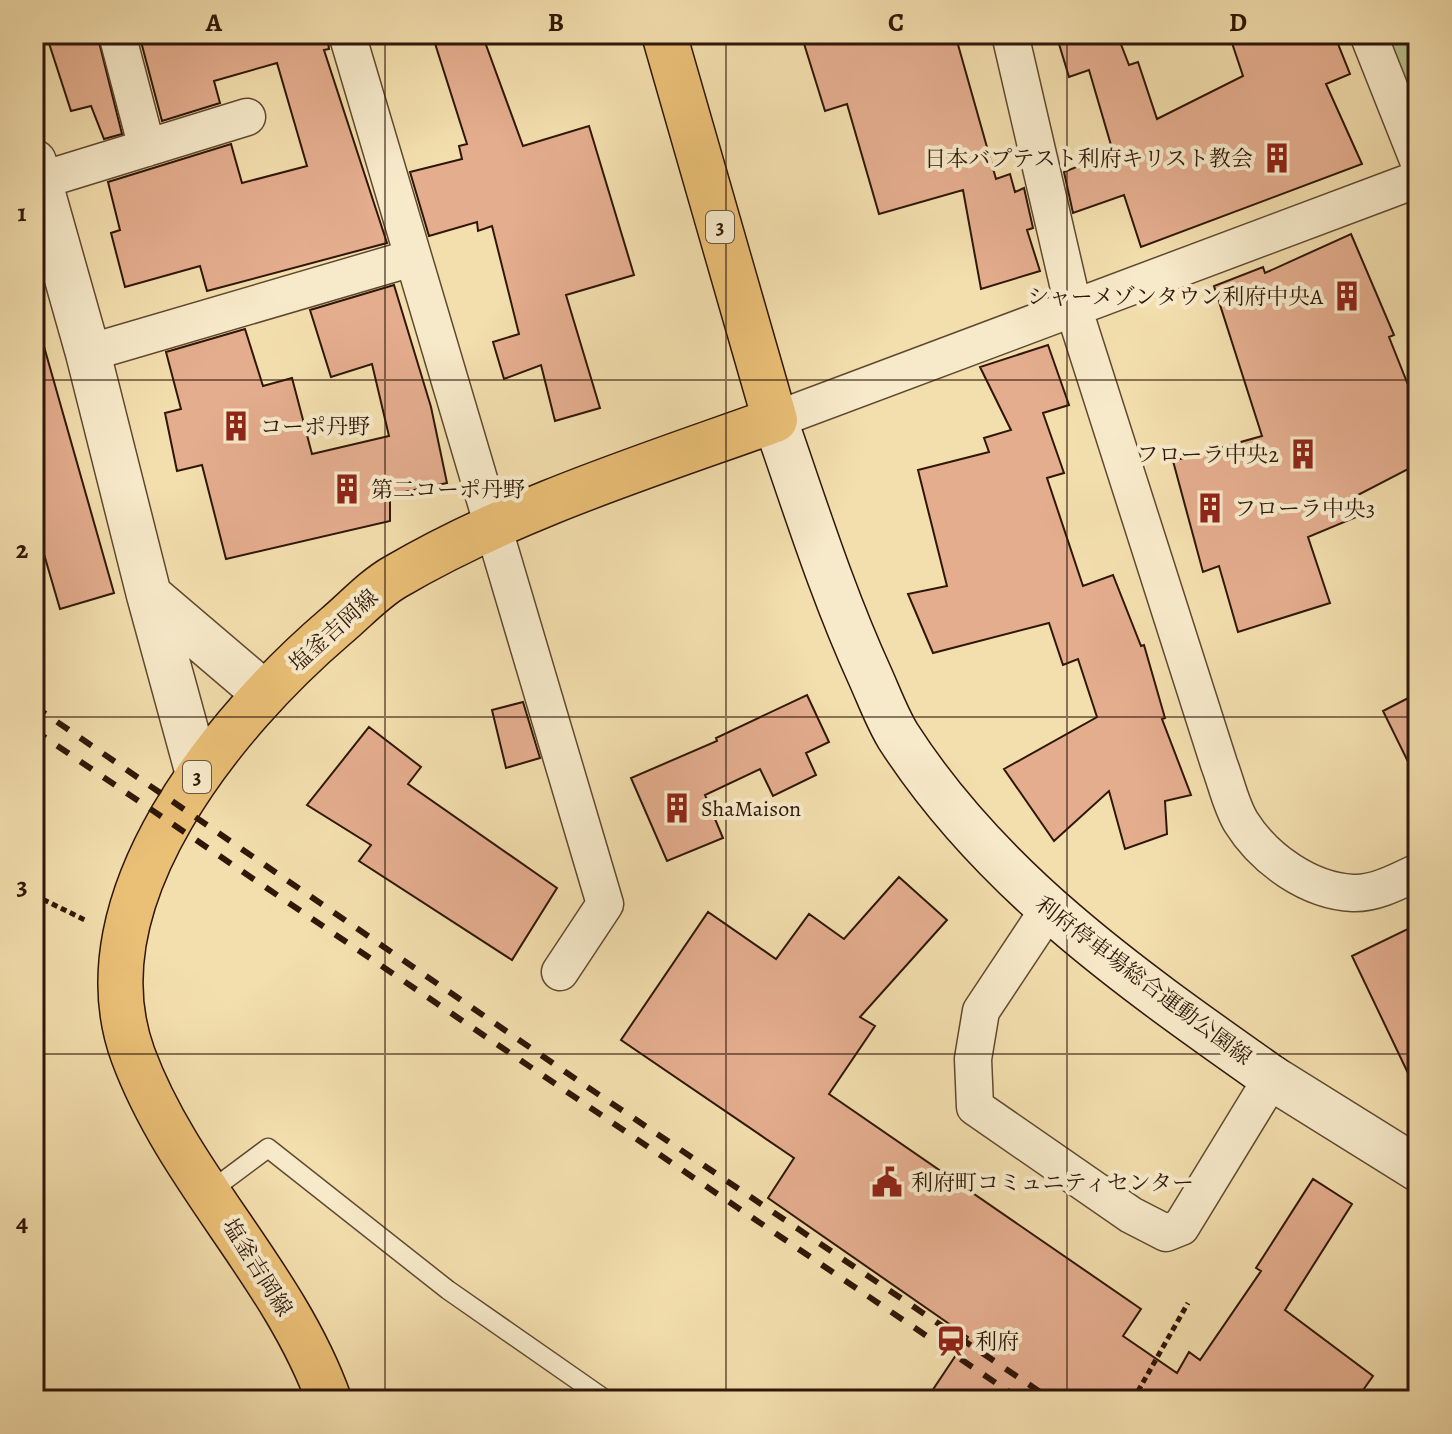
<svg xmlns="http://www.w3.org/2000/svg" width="1452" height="1434" font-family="Alegreya,'Noto Serif JP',serif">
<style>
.green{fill:#b8c28c;stroke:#746c4a;stroke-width:2}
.building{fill:#e4ad8e;stroke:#2f1708;stroke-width:2}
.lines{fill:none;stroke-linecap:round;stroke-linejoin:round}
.service-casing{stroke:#604931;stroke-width:21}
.minor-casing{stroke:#604931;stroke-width:39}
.tertiary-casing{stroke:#604931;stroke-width:47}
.secondary-casing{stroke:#2f1708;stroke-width:47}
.primary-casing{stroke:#2f1708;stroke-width:47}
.path{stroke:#2f1708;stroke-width:5;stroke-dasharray:6 4;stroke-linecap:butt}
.service{stroke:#f7eaca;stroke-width:18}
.minor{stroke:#f7eaca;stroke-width:36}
.tertiary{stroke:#f7eaca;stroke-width:44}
.secondary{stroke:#f7eaca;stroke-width:44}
.primary{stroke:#eabf76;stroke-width:44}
.rail{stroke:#2f1708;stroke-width:6;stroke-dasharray:14 14;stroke-linecap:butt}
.grid{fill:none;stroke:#2f1708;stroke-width:2;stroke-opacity:0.55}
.labels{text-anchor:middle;stroke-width:8;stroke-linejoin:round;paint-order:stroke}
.shield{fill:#f7eaca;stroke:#6b5642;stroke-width:2}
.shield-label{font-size:20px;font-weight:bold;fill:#2f1708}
.poi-label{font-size:22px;fill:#2f1708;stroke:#f7eaca;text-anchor:start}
.street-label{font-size:22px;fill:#2f1708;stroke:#f7eaca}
.neatline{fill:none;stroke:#2f1708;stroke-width:3}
.grid-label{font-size:26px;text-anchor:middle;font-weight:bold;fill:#2f1708}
</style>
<rect width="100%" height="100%" fill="#f3dead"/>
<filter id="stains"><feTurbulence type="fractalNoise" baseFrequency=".0025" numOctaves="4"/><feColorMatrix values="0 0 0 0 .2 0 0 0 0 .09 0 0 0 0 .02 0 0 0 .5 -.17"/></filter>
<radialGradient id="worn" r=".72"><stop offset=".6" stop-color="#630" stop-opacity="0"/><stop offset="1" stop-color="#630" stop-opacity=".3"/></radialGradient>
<!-- green -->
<path class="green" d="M1383 34H1418V123Z"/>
<!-- building -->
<path class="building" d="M46 34H97L122 134 104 139 91 106 71 111Z
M139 34H327L329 49 324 50 387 243 207 291 200 266 125 287 111 233 120 230 108 182 231 144 242 183 307 166 277 63 214 81 220 103 162 121Z
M432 34H482L523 146 589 126 634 275 566 295 600 408 555 421 541 365 504 379 493 342 519 334 492 226 478 231 477 222 429 236 410 172 462 159 459 146 467 144Z
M801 34H955L996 179 1010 174 1015 192 1024 188 1033 228 1027 230 1040 271 981 289 963 190 879 214 847 104 825 111Z
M1056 34H1117L1129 65 1138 62 1157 119 1243 76 1229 34H1334L1350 74 1326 84 1362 164 1141 247 1124 195 1073 213 1064 172 1113 152 1089 70 1069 77Z
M1351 234 1394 335 1389 337 1418 410V464L1354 497 1361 515 1308 537 1330 603 1238 632 1219 566 1203 572 1173 461 1262 436 1214 286 1263 267 1265 273Z
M394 285 431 407 447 483 390 495V521L226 559 202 465 177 471 165 413 181 409 166 352 245 329 263 386 292 378 312 454 389 436 372 364 331 377 310 310Z
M43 343 114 593 60 609 34 520V345Z
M1048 345 1069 405 1043 413 1064 473 1047 478 1083 586 1113 575 1141 646 1144 645 1165 718 1162 719 1191 795 1165 801 1167 834 1125 849 1109 791 1054 841 1004 769 1097 717 1078 659 1063 665 1049 623 933 653 908 594 947 586 918 470 989 452 984 438 1011 430 980 367Z
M1418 693V782L1383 711Z
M807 695 829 742 806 753 816 775 773 796 760 769 705 795 723 838 667 861 631 778 717 741 716 738Z
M523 702 540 758 506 768 492 710Z
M369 727 421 767 408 784 557 888 512 960 359 861 371 845 307 805Z
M899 877 947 920 860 1017 875 1026 829 1094 1141 1309 1123 1336 1177 1373 1189 1352 1200 1360 1261 1271 1256 1268 1313 1179 1352 1204 1285 1310 1373 1376 1356 1400H926L968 1337 768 1198 794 1158 621 1040 708 912 776 959 809 914 844 939Z
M1418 924V1094L1352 956Z"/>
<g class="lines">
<!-- service casing -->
<g class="service-casing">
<path id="service" d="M209 1192 268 1148 448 1290 606 1400"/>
</g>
<!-- minor casing -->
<g class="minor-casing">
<path id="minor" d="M117 34 147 148
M347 34 605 904 560 972
M1010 34 1074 310 1219 764C1226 782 1231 806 1241 822 1264 859 1309 891 1353 893 1375 894 1399 881 1418 872
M1368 34 1418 160
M39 181 247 117
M88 353 412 258
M775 420 1418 179
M1048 910 981 1011 973 1059 975 1107 1131 1215 1166 1233 1181 1227 1272 1078"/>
</g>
<!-- tertiary casing -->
<g class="tertiary-casing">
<path id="tertiary" d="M34 162 88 353 149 595 264 693
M149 595 198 774
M1272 1078 1418 1169"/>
</g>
<!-- secondary casing -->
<g class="secondary-casing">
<path id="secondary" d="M775 420C805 506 832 593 870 676 879 696 887 718 898 736 992 882 1133 980 1272 1078"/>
</g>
<!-- primary casing -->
<g class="primary-casing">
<path id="primary" d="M329 1400C284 1274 179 1180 133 1055 76 899 226 720 336 626 355 610 374 589 395 577 513 508 647 466 775 420L664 34"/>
</g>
<!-- path -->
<path class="path" d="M34 895 87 921
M1133 1400 1188 1303"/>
<!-- service -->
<use href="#service" class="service"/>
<!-- minor -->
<use href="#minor" class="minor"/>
<!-- tertiary -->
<use href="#tertiary" class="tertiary"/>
<!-- secondary -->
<use href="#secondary" class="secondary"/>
<!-- primary -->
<use href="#primary" class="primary"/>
<!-- rail -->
<path class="rail" d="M34 706 583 1084 1052 1400
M34 730 1021 1400"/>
</g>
<!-- grid -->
<path class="grid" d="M385 34V1400M726 34V1400M1067 34V1400M34 380H1418M34 717H1418M34 1054H1418"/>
<!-- icons -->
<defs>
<g id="building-bare" transform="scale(2.4)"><path d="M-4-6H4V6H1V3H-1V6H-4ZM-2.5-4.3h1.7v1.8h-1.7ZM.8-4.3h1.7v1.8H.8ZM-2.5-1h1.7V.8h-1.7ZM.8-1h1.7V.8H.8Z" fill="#8f2418" stroke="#f7eaca" stroke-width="2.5" paint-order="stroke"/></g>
<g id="civic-bare" transform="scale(2.4)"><path d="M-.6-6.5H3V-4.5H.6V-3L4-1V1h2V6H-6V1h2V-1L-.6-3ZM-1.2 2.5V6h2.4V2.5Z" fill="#8f2418" stroke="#f7eaca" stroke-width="2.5" paint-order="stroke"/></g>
<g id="station-bare" transform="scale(2.4)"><path d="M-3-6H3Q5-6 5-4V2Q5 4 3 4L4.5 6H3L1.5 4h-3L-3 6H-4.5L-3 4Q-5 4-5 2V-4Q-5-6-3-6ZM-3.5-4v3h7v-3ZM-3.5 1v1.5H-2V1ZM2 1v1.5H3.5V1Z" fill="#8f2418" stroke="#f7eaca" stroke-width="2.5" paint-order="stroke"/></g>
</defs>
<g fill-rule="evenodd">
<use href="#building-bare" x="1277" y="158"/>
<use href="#building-bare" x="1347" y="296"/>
<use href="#building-bare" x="236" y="426"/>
<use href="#building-bare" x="1303" y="454"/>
<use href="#building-bare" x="347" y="489"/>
<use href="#building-bare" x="1210" y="508"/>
<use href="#building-bare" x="677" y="808"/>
<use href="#civic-bare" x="887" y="1182"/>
<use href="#station-bare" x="951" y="1341"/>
</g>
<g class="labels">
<!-- shield labels -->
<g class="shield">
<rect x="706" y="211" width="28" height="32" rx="6"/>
<rect x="183" y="761" width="28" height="32" rx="6"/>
</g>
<g class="shield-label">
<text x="720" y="234">3</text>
<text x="197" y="784">3</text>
</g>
<!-- poi labels -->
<g class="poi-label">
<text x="1253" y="166" text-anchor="end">日本バプテスト利府キリスト教会</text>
<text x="1323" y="304" text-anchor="end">シャーメゾンタウン利府中央A</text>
<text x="260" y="434">コーポ丹野</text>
<text x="1279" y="462" text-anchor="end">フローラ中央2</text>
<text x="371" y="497">第二コーポ丹野</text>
<text x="1234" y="516">フローラ中央3</text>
<text x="701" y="816">ShaMaison</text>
<text x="911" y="1190">利府町コミュニティセンター</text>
<text x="975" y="1349">利府</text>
</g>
<!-- street labels -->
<g class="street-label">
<text transform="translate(333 630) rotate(-42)" y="8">塩釜吉岡線</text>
<text transform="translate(1144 980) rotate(37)" y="8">利府停車場総合運動公園線</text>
<text transform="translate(258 1267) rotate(58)" y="8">塩釜吉岡線</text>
</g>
</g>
<!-- margin -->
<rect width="1452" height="1434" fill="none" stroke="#f3dead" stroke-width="88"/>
<rect x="44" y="44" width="1364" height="1346" class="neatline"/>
<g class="grid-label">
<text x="214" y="31">A</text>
<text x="556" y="31">B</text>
<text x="896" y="31">C</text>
<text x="1238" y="31">D</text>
<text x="22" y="221">1</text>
<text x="22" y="558">2</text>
<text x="22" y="894">3</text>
<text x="22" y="1231">4</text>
</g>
<rect width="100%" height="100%" filter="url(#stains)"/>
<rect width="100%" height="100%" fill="url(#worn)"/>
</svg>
